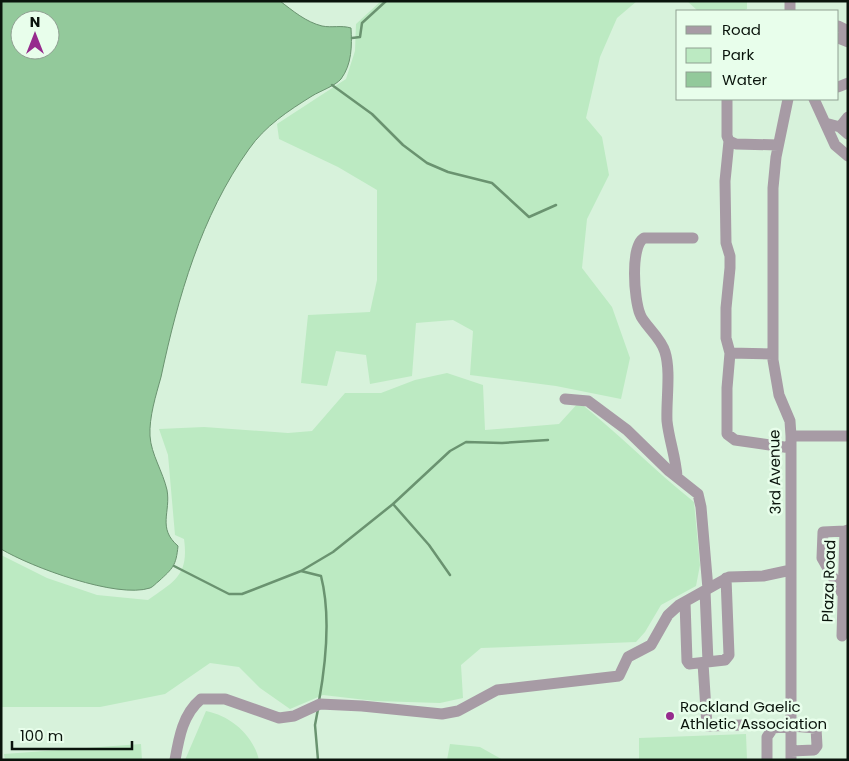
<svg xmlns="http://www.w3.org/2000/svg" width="849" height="761" font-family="Poppins,sans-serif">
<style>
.green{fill:#bceac2}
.water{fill:#93c99b;stroke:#6a9370;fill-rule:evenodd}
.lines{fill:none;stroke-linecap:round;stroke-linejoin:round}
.stream{stroke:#6a9370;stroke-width:2.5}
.minor{stroke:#a79ba5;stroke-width:11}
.poi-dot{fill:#962b8d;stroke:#e8feeb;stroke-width:2}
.labels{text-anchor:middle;stroke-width:5;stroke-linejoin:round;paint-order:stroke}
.street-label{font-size:15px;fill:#0a140c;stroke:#e8feeb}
.poi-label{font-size:15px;fill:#0a140c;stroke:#e8feeb;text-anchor:start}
</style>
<rect width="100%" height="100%" fill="#d7f2db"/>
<!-- green -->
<path class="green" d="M381 1H637L617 18 600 57 586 118 602 137 609 175 587 219 582 268 612 307 630 358 621 399 556 386 470 375 473 331 453 320 416 323 412 376 370 384 366 355 336 351 327 386 301 383 308 315 370 312 377 280V190L338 167 279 139 277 124 346 79 355 51 356 24Z
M687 1H747V9L742 11H698Z
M447 373 483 385 485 430 559 424 579 402C619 434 654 470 694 502L700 565 696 586 661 605 645 632 636 642 481 648 461 665 463 698 440 703 375 701 323 695 290 709 260 688 239 667 210 663 165 694 100 707H1V555L47 578 97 595 148 600C175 581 189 575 184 539L175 535 168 455 159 429 204 427 288 433 312 431 345 393H381L415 380Z
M206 711C231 716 253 735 259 760H185Z
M746 734 747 760H639V738Z
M141 744 142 760H5L4 754Z
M450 744 480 747 503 760H447Z"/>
<!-- water -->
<path class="water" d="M1 1H280C293 11 306 22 322 26 332 28 341 25 351 28 352 46 352 64 341 79 335 86 320 91 312 96 288 111 265 126 249 149 201 216 178 297 161 377 156 395 149 417 150 436 151 454 163 472 167 490 171 512 157 528 178 546 176 566 173 568 159 581 156 583 153 587 150 588 117 599 31 567 1 549ZM20 20H50V50H20Z"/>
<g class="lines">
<!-- stream -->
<path class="stream" d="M352 38 360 37 362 23 386 1
M332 85 372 114 403 145 427 163 448 172 492 183 529 217 556 205
M393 504 450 451 466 442 502 443 548 440
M174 566 229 594H242L301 571 321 576C331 615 326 662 319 701
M301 571 333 552 393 504 429 545 450 575
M318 709 315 725 318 760"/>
<!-- minor -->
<path class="minor" d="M790 1V11
M838 26 848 31
M838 38 848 42
M838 87 848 83
M727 99V136L729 141 736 144 778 145
M788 99 776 157 773 188V360L779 395 790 421 791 436V760
M814 99 835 145 848 156
M825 123 840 127 848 134
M840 127 848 117
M729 141 725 181 726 243 730 256V268L726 308V338L730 353
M773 354 730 353 727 388V434L735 440 791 448
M565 399 588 401 627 430 669 471 698 494 701 507 708 589
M791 436H848
M677 477C676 458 669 440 667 421 666 400 671 371 665 352 661 337 643 324 640 314 634 299 630 246 644 238H693
M705 591 708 662
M842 593 822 558 823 532 845 531
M685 602 687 661 689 664 725 660 729 655 726 578
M842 636 845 531 848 530
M703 663 707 726 742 725
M175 760C179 737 183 714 201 699H225L279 718 294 716 320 704 362 706 442 714 458 711 497 690 619 676 628 657 651 645 668 615 679 605 729 577 763 576 791 570
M767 760V737L773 728 791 726 816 728 817 746 814 750 791 751"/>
</g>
<!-- markers -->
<circle class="poi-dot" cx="670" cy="716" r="5"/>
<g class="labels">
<!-- street labels -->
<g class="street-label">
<text transform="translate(775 472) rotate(-91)" y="5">3rd Avenue</text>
<text transform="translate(829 581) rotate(-88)" y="5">Plaza Road</text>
</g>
<!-- poi labels -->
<g class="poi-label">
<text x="680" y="712">Rockland Gaelic<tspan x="680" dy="17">Athletic Association</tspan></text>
</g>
</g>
<!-- border -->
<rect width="849" height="761" fill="none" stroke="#0a140c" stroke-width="5"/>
<!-- legend -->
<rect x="676" y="10" width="162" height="90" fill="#e8feeb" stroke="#8fa092"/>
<rect x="686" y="26" width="25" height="8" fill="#a79ba5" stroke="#8fa092"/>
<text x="722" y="35" font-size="15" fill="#0a140c">Road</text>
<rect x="686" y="48" width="25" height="15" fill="#bceac2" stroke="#8fa092"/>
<text x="722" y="60" font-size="15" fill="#0a140c">Park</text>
<rect x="686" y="72" width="25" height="15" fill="#93c99b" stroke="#8fa092"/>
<text x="722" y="85" font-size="15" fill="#0a140c">Water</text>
<!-- north arrow -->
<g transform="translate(35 35)"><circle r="24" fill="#e8feeb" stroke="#8fa092"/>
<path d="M0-4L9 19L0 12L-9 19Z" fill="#962b8d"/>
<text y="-8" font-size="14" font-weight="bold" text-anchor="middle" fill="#0a140c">N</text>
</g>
<!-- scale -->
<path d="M12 741v8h120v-8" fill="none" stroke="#0a140c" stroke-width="2.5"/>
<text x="20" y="741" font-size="15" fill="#0a140c" stroke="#e8feeb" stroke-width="4" paint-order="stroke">100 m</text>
</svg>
